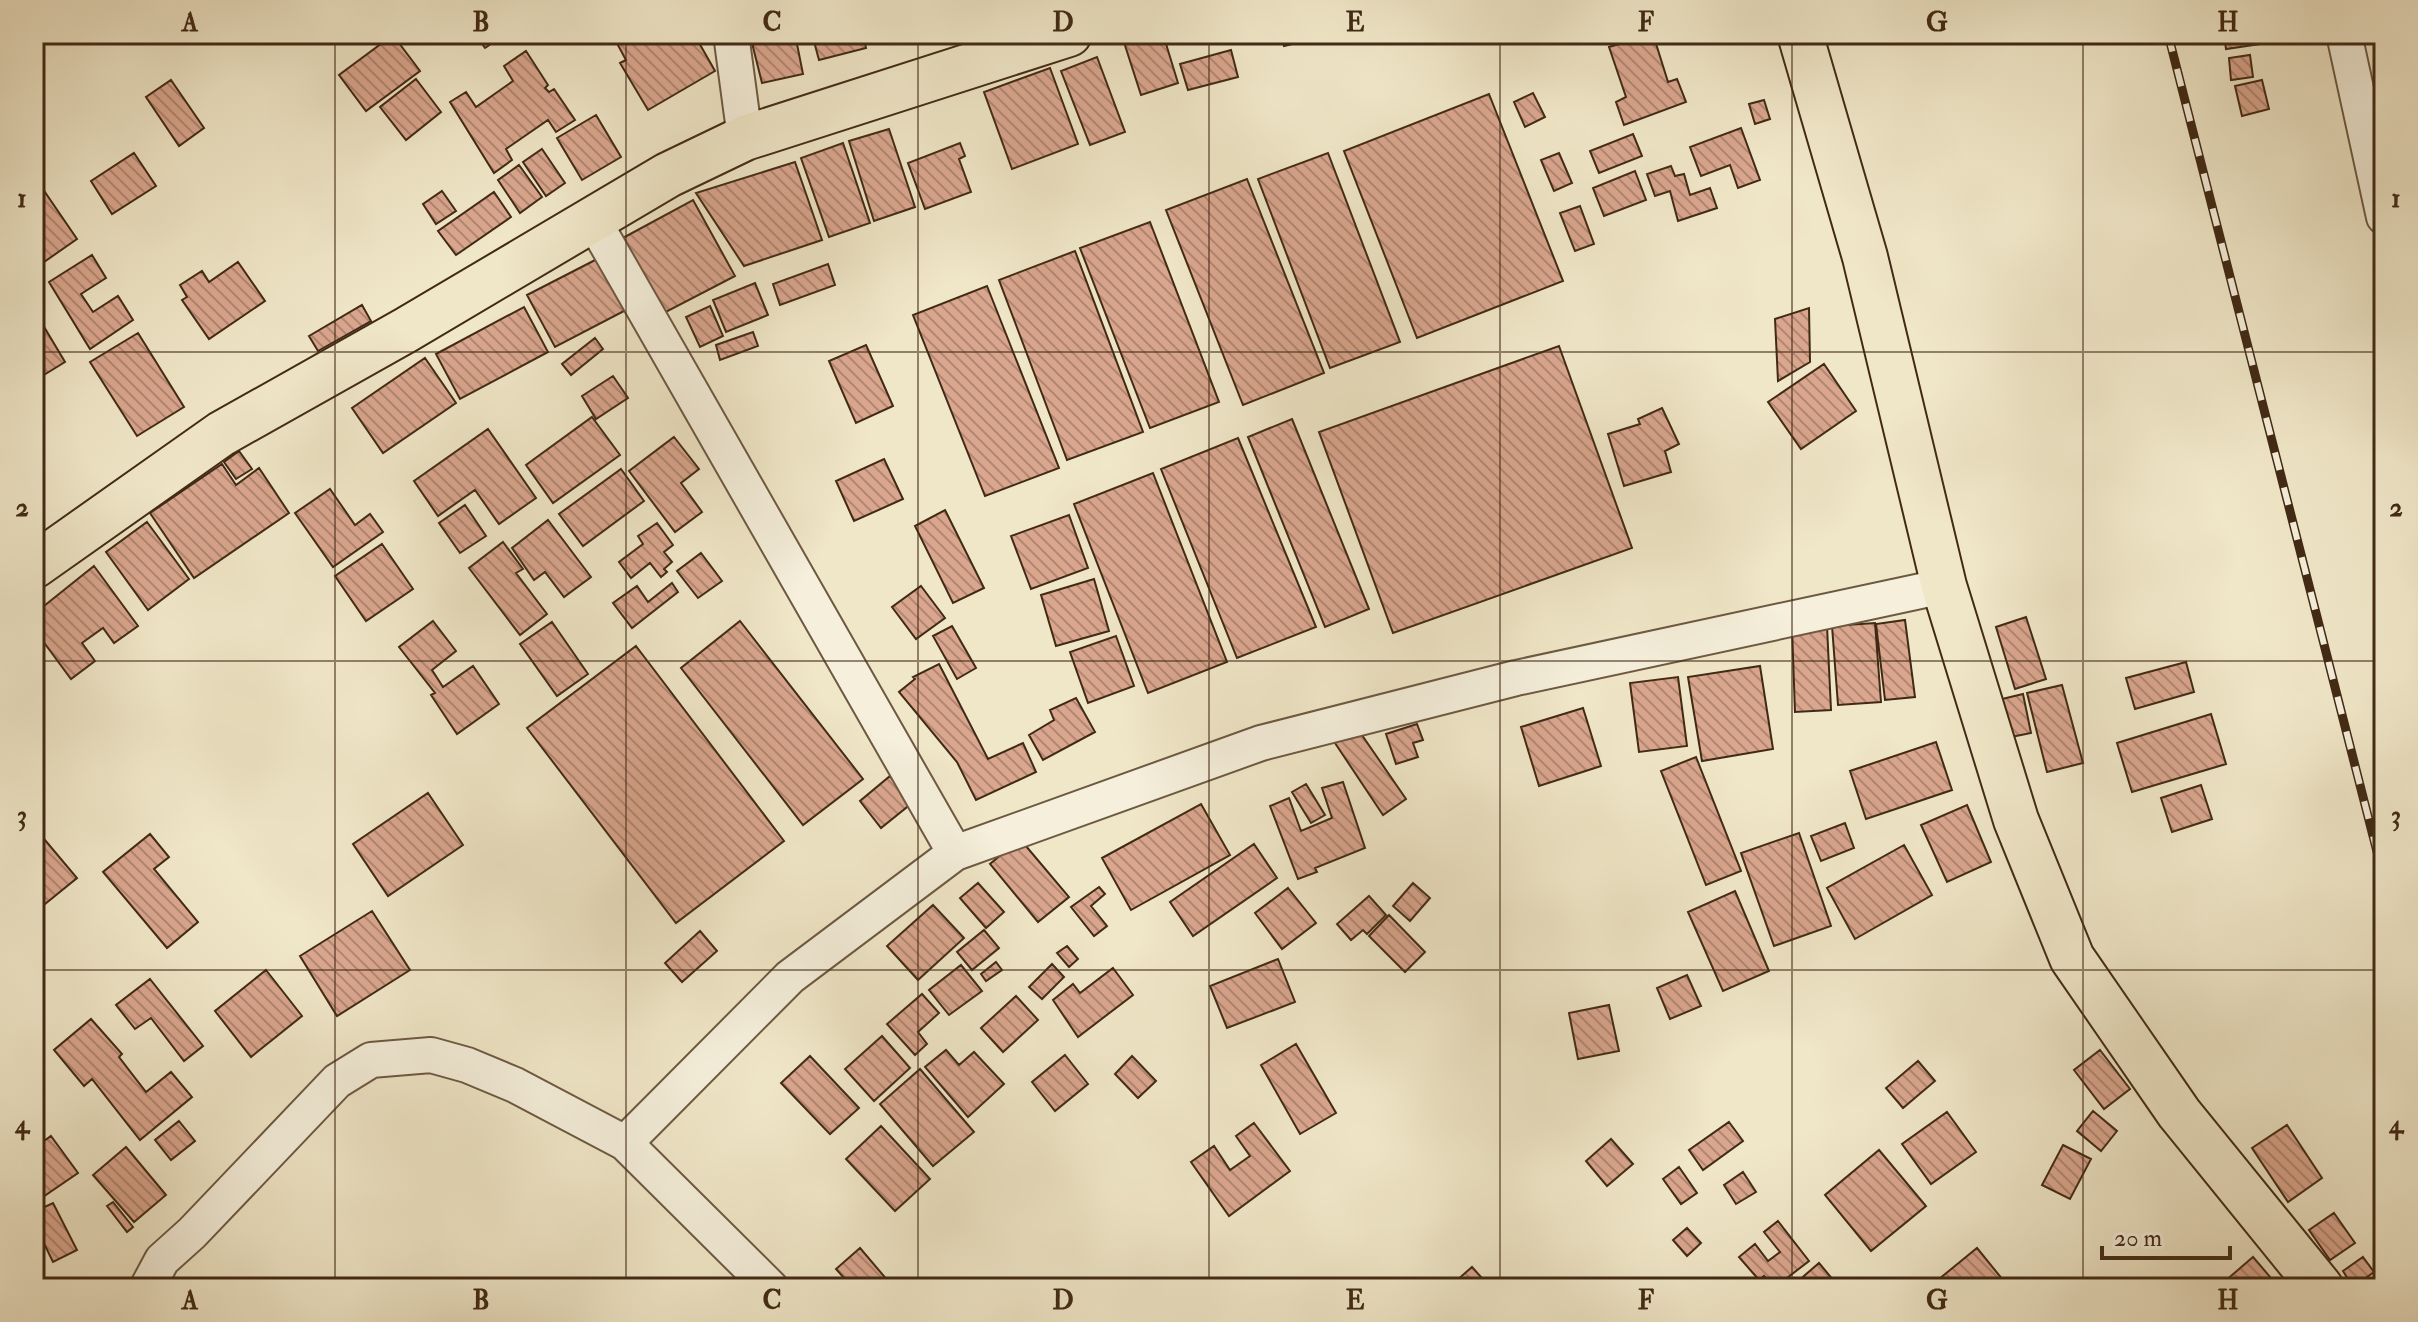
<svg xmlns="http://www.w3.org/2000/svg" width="2418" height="1322" font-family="'IM FELL Double Pica',serif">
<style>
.building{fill:url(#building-back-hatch);stroke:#412a15;stroke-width:2}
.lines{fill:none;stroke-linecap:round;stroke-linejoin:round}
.minor-casing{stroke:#6d5942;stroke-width:38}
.primary-casing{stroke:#412a15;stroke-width:48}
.minor{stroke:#f5efdb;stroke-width:34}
.primary{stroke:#f0e7c8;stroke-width:44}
.rail-casing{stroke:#412a15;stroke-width:9}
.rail{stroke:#f5efdb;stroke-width:6;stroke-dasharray:18;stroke-linecap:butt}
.grid{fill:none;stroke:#412a15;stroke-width:2;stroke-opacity:0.55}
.neatline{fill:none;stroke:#412a15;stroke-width:3}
.grid-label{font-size:26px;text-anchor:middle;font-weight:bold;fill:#412a15}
</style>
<defs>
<pattern id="building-back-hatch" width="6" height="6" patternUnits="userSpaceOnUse" patternTransform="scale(2)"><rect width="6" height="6" fill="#daa68e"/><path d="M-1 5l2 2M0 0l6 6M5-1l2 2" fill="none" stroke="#b28773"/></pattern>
</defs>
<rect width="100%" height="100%" fill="#f0e7c8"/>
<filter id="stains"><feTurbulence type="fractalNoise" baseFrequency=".0025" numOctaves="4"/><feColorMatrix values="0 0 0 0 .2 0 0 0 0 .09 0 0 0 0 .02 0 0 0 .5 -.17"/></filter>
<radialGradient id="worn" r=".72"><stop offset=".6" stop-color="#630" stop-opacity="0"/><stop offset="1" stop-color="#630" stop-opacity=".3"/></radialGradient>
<!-- building -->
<path class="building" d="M475 34H506L485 48Z
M612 34H694L715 71 648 110 620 63 626 60Z
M774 34H795L803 74 762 83 751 39Z
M812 34H863L866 48 819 60Z
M1127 34H1163L1178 83 1141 95 1122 36Z
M1280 34H1316L1317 38 1284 46Z
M1331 34H1372V35L1334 44Z
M1653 34 1668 82 1677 79 1686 102 1624 125 1616 102 1626 97 1609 47Z
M2224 34H2260L2261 44 2226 49Z
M393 35 420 71 366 111 339 75Z
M1231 50 1238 77 1188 90 1180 64Z
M526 51 548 85 545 88 549 92 554 89 575 120 556 132 548 120 506 149 512 160 494 173 450 102 466 92 476 107 513 81 504 66Z
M2250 55 2253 77 2231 80 2229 58Z
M1097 57 1125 132 1090 145 1061 71Z
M1050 68 1078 144 1012 169 984 92Z
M416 79 441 112 406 140 380 107Z
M171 80 204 128 179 146 146 97Z
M2262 80 2269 109 2242 116 2235 86Z
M1533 93 1545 117 1525 127 1514 102Z
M1489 94 1563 281 1417 338 1344 151Z
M1764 100 1770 119 1755 124 1749 104Z
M596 115 621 157 582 180 557 138Z
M1741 128 1760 180 1738 188 1730 165 1701 176 1690 147Z
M889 129 915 207 874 221 849 141Z
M1633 134 1642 156 1599 173 1590 151Z
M843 143 870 223 829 237 801 158Z
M960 143 965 156 959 159 971 192 925 209 908 163Z
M542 149 565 183 546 196 523 162Z
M134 153 156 186 112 214 91 181Z
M1328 153 1400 342 1330 368 1258 179Z
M1559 153 1572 183 1554 191 1541 160Z
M795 162 822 240 744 266 696 193Z
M519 165 542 197 520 213 498 180Z
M1671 166 1675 176 1684 174 1690 195 1710 188 1717 208 1678 221 1670 191 1655 196 1647 174Z
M1635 171 1646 200 1604 216 1593 188Z
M34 176 77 239 34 269Z
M1247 179 1324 373 1243 405 1166 210Z
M442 191 456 211 436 224 423 204Z
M494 192 511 217 456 255 438 231Z
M693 200 735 276 662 314 621 239Z
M1580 206 1594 244 1575 251 1560 213Z
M1150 222 1219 402 1150 428 1080 248Z
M1075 251 1143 432 1067 460 999 280Z
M92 255 106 278 81 294 93 312 118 296 133 320 90 349 49 282Z
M603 256 626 310 555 347 527 295Z
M238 262 265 301 209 339 182 300 187 297 180 285 202 271 209 282Z
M828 264 835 285 780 305 773 284Z
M755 283 768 315 726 332 713 300Z
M987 286 1059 468 985 496 913 315Z
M362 305 371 321 318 351 309 336Z
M710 306 723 336 700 347 686 317Z
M524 307 548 352 460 399 436 354Z
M1809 308 1810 362 1778 381 1775 319Z
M37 315 65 362 34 381V317Z
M753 332 758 346 720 360 716 345Z
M138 333 184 407 137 436 90 362Z
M595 338 603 349 571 375 562 364Z
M866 345 893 406 856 423 829 361Z
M1559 346 1632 548 1393 633 1319 432Z
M425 358 456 403 383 453 352 408Z
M1824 364 1856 411 1801 449 1768 402Z
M613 376 628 398 596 419 582 396Z
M1662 408 1679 444 1665 451 1671 472 1624 486 1608 434 1640 424 1638 419Z
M592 417 620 455 553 503 526 465Z
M1292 419 1369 609 1325 627 1248 437Z
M488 429 536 498 499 524 475 490 438 516 414 481Z
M674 437 699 469 681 483 702 512 675 532 629 471Z
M1238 438 1316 627 1237 658 1161 469Z
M239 451 252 469 236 479 224 462Z
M884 459 903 499 854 521 836 481Z
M222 464 236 485 259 468 289 513 194 578 150 513Z
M621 469 644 501 583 546 559 514Z
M1153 473 1227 662 1148 693 1074 504Z
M330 489 355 525 370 514 383 532 333 567 295 513Z
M465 505 486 536 460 553 439 523Z
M945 510 984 588 953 603 915 526Z
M1069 515 1088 568 1031 589 1011 536Z
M548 520 591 577 564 597 545 572 534 580 512 548Z
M147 522 189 579 148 610 106 552Z
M657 523 673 545 664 552 672 562 664 569 667 572 661 577 650 563 631 578 619 562 643 544 638 536Z
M503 542 523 569 516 573 547 614 520 635 469 568Z
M382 544 413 589 366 621 335 576Z
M701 553 722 581 698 598 677 571Z
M94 566 138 626 114 643 103 628 82 643 95 661 71 679 34 629V614Z
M1094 579 1109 631 1056 646 1041 595Z
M672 583 678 592 632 628 613 603 637 586 648 602Z
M921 586 945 618 916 639 892 607Z
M2026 617 2046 679 2015 689 1996 627Z
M1905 620 1915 697 1885 700 1876 624Z
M433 621 456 651 432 670 443 687 473 666 499 704 457 734 431 695 435 693 399 647Z
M740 621 863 779 803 825 681 668Z
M552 622 588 674 557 696 520 644Z
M1875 623 1881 702 1838 705 1832 626Z
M952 626 976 668 957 679 933 636Z
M1827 626 1831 710 1795 712 1792 628Z
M1116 636 1134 686 1088 703 1070 652Z
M636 646 784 841 676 923 527 728Z
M2186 662 2194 692 2135 709 2126 678Z
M939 664 988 759 1023 743 1036 772 976 800 957 762 899 692 915 679 913 677Z
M1760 666 1773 749 1702 761 1688 677Z
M1678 677 1687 746 1639 752 1630 683Z
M2062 685 2083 763 2047 772 2027 693Z
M2023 694 2031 733 2011 737 2002 699Z
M1076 698 1095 732 1043 760 1029 735 1054 720 1050 710Z
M1583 708 1601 766 1539 786 1521 727Z
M2211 714 2226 764 2132 792 2117 743Z
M1417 724 1423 740 1413 743 1418 757 1396 764 1386 734Z
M1355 725 1406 799 1383 815 1333 740Z
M1936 742 1952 790 1866 819 1850 771Z
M1696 757 1741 871 1706 885 1661 771Z
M890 776 912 803 881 828 860 801Z
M1343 782 1365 848 1315 868 1317 872 1298 879 1270 806 1289 798 1301 831 1332 818 1322 788Z
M1306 784 1325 815 1311 823 1292 792Z
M2201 785 2212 819 2172 832 2161 798Z
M428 793 463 845 388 896 353 844Z
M1201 804 1230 855 1131 910 1102 858Z
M1967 805 1991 862 1947 882 1921 825Z
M1845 823 1854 848 1821 861 1811 836Z
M34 827 77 878 34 913Z
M1799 833 1831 926 1774 946 1741 853Z
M150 834 169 857 154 869 198 922 167 948 103 872Z
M1020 839 1069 897 1038 922 990 864Z
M1254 844 1277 878 1193 936 1170 902Z
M1904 845 1932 895 1855 939 1827 888Z
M978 883 1004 912 986 928 960 898Z
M1413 883 1430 898 1410 921 1393 906Z
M1099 887 1105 894 1091 906 1107 926 1094 936 1071 907Z
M1288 888 1316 923 1282 949 1255 913Z
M1735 891 1769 971 1723 991 1688 912Z
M1369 896 1386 915 1367 934 1363 930 1351 940 1337 924Z
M933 905 964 938 918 980 887 946Z
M372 911 410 970 337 1016 300 956Z
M1389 915 1425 952 1405 972 1369 936Z
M984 930 999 948 972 970 957 952Z
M700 931 717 951 682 982 665 963Z
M1067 946 1078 959 1069 967 1057 953Z
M1278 959 1295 1002 1227 1028 1210 986Z
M996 962 1002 970 986 981 981 974Z
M1052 964 1064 977 1042 999 1029 987Z
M961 965 982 991 949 1015 929 990Z
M1113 968 1133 995 1078 1037 1053 1000 1073 984 1080 993Z
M266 970 302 1016 251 1057 215 1011Z
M1687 975 1701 1006 1670 1019 1657 988Z
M150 979 203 1046 184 1061 151 1018 135 1029 116 1005Z
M922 994 939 1013 918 1032 927 1044 915 1055 887 1024Z
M1016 996 1038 1020 1003 1052 981 1028Z
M1609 1005 1619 1051 1578 1059 1569 1013Z
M91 1019 122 1054 119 1057 146 1092 171 1072 192 1097 140 1140 92 1079 84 1086 54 1050Z
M882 1036 910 1068 874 1101 845 1069Z
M1296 1044 1336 1113 1300 1134 1261 1065Z
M946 1050 959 1065 974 1052 1004 1084 968 1117 925 1067Z
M2100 1050 2130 1089 2104 1109 2074 1070Z
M1065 1055 1088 1084 1055 1111 1032 1082Z
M810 1056 859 1108 830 1134 781 1083Z
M1132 1056 1156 1081 1138 1098 1115 1074Z
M1918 1061 1935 1081 1903 1108 1886 1088Z
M920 1069 974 1132 933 1166 880 1104Z
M2093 1111 2117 1131 2101 1151 2077 1131Z
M1947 1112 1976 1152 1931 1184 1902 1144Z
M179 1121 195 1141 171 1160 155 1140Z
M1729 1122 1743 1141 1703 1170 1689 1150Z
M1254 1123 1290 1171 1229 1216 1191 1162 1214 1146 1230 1170 1250 1156 1236 1136Z
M2287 1125 2322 1178 2288 1202 2252 1148Z
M881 1126 930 1179 895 1211 846 1159Z
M51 1136 78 1173 34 1203V1148Z
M1611 1139 1633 1164 1607 1186 1586 1161Z
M2063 1145 2091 1159 2070 1199 2042 1185Z
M126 1147 166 1195 134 1222 93 1175Z
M1879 1150 1926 1206 1871 1251 1825 1195Z
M1679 1167 1697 1193 1681 1204 1663 1179Z
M1743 1172 1756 1192 1736 1204 1724 1185Z
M113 1202 133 1227 127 1232 107 1206Z
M53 1203 77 1250 53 1262 34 1223V1212Z
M2334 1213 2355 1243 2330 1260 2309 1230Z
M1778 1221 1809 1261 1774 1288 1764 1276 1759 1280 1739 1257 1755 1244 1768 1261 1780 1252 1764 1232Z
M1687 1228 1701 1243 1687 1256 1673 1240Z
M860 1248 894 1288H853L836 1269Z
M1977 1248 2003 1280 1994 1288H1928Z
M2253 1257 2271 1278 2258 1288H2217Z
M2363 1257 2374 1272 2353 1287 2343 1271Z
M1819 1263 1834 1281 1826 1288H1790Z
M1472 1267 1491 1288H1448Z"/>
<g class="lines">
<!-- minor casing -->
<g class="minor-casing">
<path id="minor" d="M731 34 745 138
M2344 34 2384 217
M593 220 955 853
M625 1143 790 977 955 853 1261 743 1516 678 1944 586
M147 1288 162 1260 192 1233 337 1081 371 1060 431 1055 467 1065 515 1085 625 1143 771 1288"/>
</g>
<!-- primary casing -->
<g class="primary-casing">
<path id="primary" d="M1800 34 1865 257 1944 586 2016 820 2072 958 2179 1113 2321 1288
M34 566 221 434 406 330 668 175 745 138 1069 34"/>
</g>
<!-- minor -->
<use href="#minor" class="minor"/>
<!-- primary -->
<use href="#primary" class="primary"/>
<!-- rail casing -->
<g class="rail-casing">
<path id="rail" d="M2168 34 2384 879"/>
</g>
<!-- rail -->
<use href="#rail" class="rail"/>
</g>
<!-- grid -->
<path class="grid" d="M335 34V1288M626 34V1288M918 34V1288M1209 34V1288M1500 34V1288M1792 34V1288M2083 34V1288M34 352H2384M34 661H2384M34 970H2384"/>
<!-- margin -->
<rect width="2418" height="1322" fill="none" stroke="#f0e7c8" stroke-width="88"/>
<!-- scale -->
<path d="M2102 1246v12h128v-12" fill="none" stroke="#412a15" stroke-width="4"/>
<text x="2114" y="1246" font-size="24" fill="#412a15" stroke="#f5efdb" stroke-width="6" paint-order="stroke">20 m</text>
<rect x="44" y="44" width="2330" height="1234" class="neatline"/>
<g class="grid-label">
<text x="190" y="31">A</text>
<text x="481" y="31">B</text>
<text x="772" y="31">C</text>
<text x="1063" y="31">D</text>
<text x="1355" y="31">E</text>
<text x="1646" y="31">F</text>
<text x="1937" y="31">G</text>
<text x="2228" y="31">H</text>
<text x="22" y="207">1</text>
<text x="2396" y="207">1</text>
<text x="22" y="516">2</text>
<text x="2396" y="516">2</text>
<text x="22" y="824">3</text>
<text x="2396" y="824">3</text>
<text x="22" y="1133">4</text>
<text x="2396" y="1133">4</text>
<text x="190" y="1309">A</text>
<text x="481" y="1309">B</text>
<text x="772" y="1309">C</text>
<text x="1063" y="1309">D</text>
<text x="1355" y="1309">E</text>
<text x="1646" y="1309">F</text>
<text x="1937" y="1309">G</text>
<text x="2228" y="1309">H</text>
</g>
<rect width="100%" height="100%" filter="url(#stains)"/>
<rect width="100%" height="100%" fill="url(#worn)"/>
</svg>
